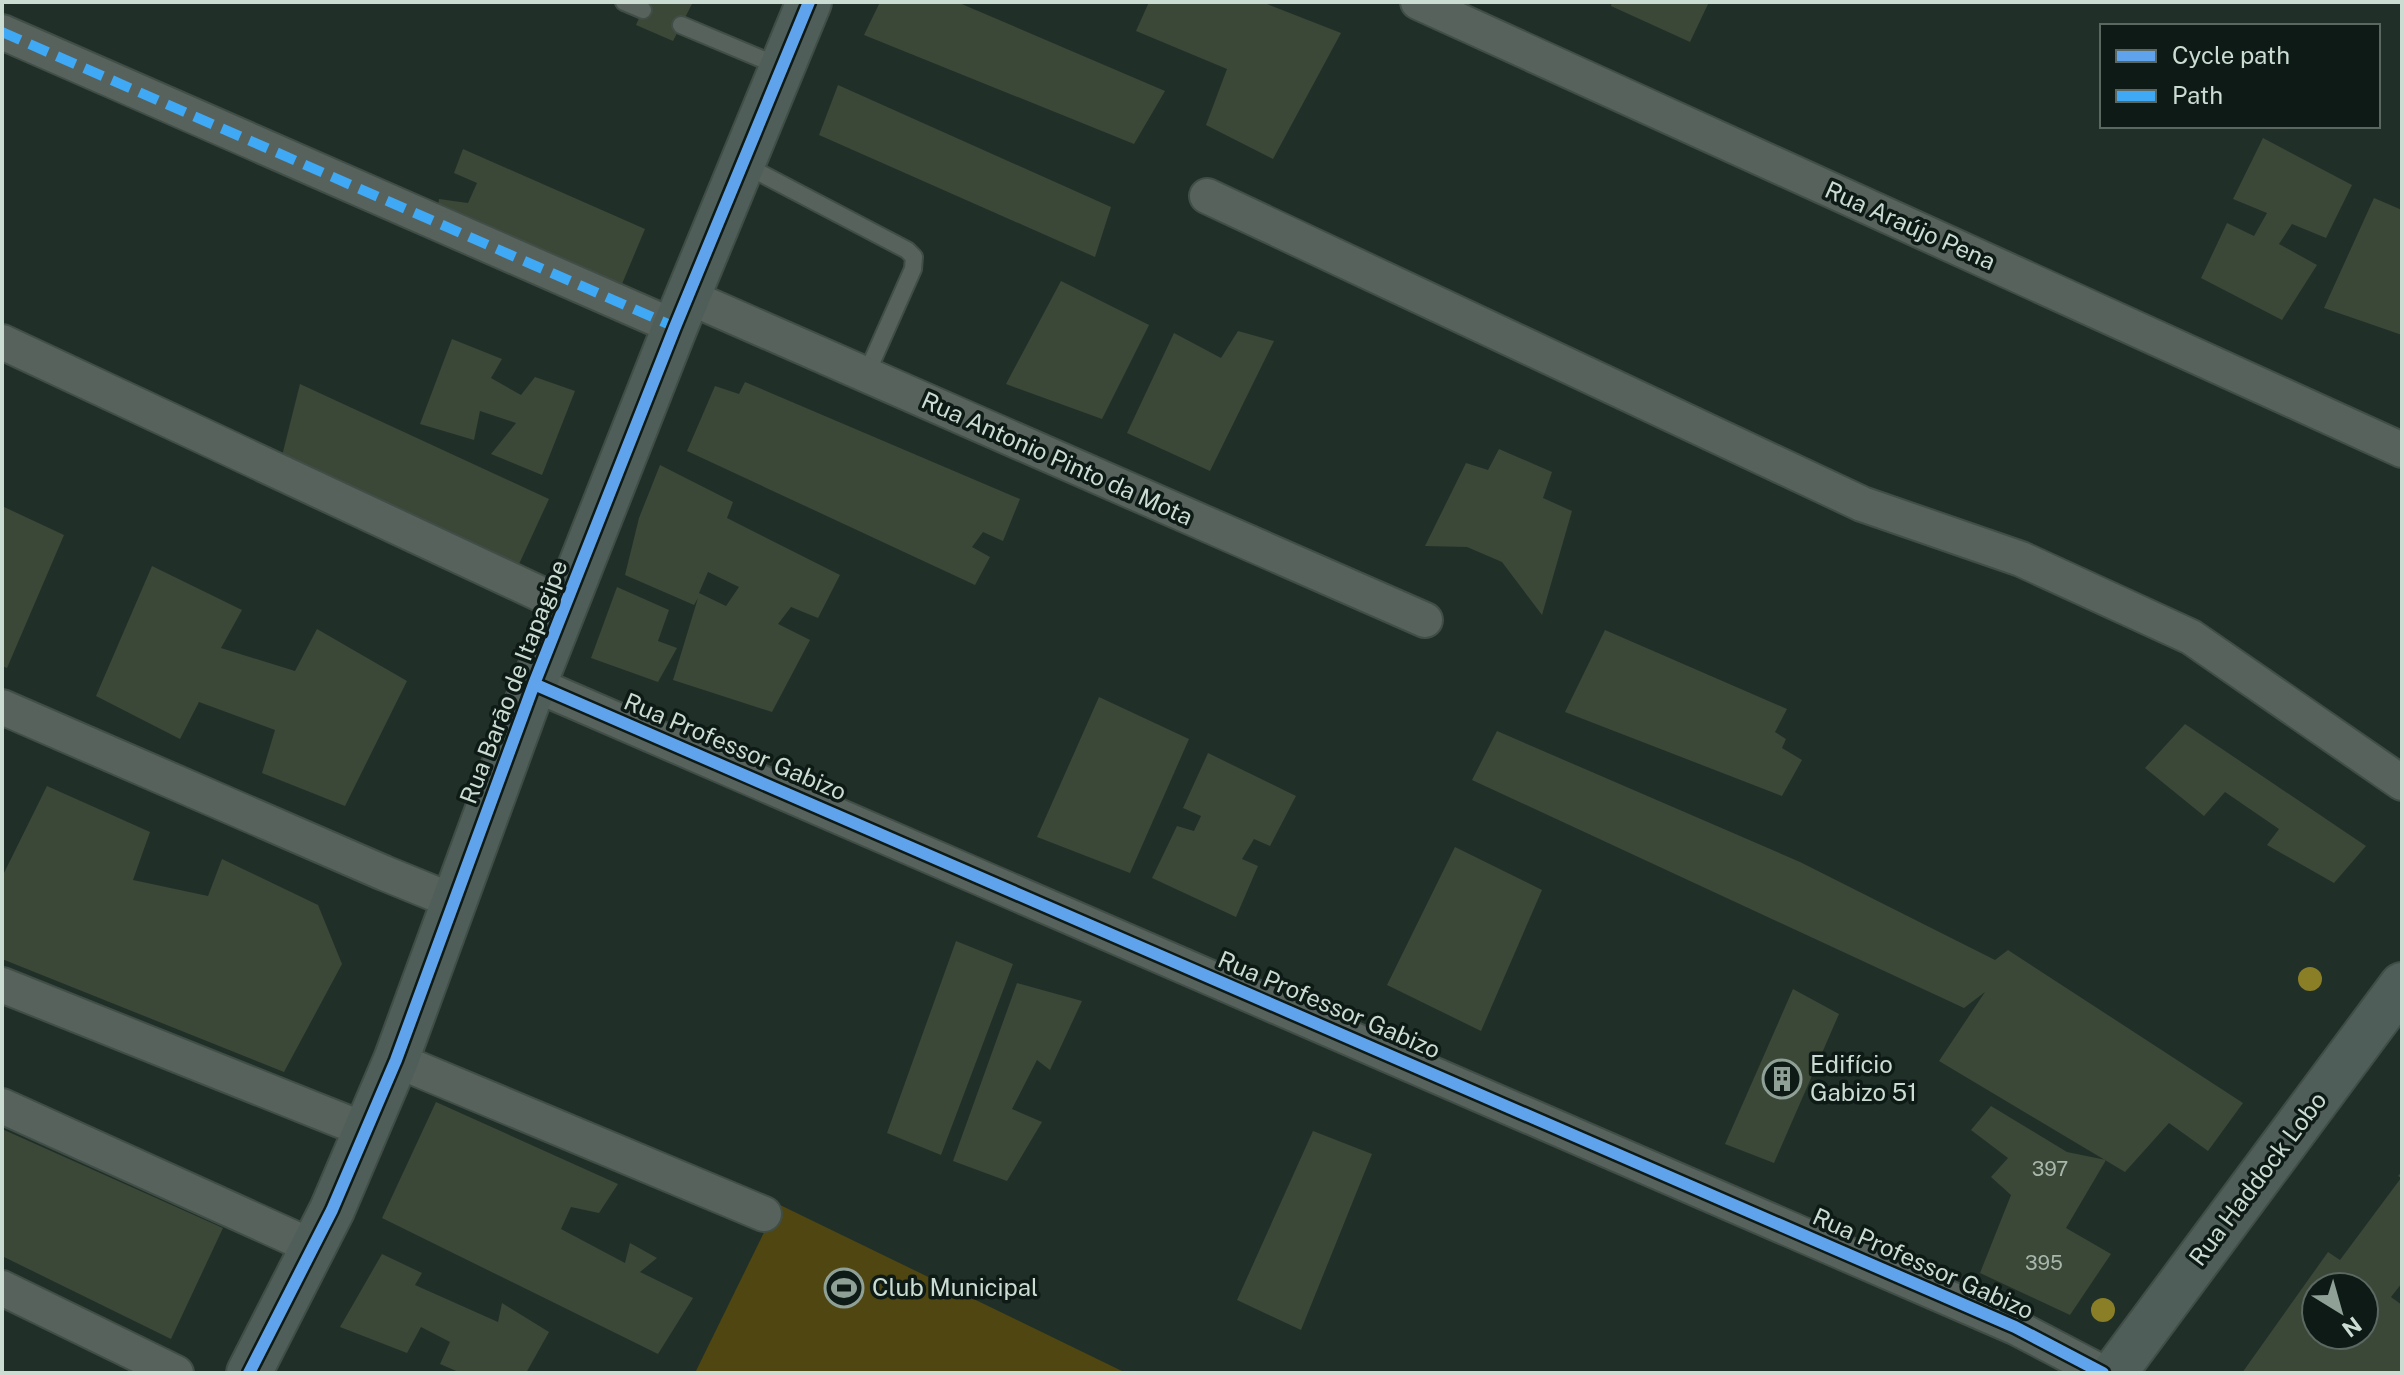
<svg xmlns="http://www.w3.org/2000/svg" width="2404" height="1375" font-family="'Public Sans',sans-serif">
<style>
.green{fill:#504612}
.building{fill:#3b4737;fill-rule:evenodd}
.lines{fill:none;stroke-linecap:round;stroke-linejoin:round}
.lane-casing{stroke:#404e47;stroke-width:20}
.street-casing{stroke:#404e47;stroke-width:38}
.secondary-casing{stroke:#404e47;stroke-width:48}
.lane{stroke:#57625d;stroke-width:16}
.street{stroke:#57625d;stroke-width:34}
.secondary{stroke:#505e59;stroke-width:44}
.quiet{stroke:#3fa9f5;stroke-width:10;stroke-dasharray:20 10;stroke-linecap:butt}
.cycleway-casing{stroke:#0e1a15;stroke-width:17}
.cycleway{stroke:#60a3ed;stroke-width:12}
.tree{fill:#8a7e26}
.labels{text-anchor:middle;stroke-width:7;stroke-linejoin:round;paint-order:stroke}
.number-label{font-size:20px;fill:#a7b7ac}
.street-label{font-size:24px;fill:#cbdcd3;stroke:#0e1a15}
.poi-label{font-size:24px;fill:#cbdcd3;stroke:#0e1a15;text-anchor:start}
</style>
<rect width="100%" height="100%" fill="#203028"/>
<!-- green -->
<path class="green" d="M778 1204 1126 1373H695Z"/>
<!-- building -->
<path class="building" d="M646 2H693L673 41 636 25Z
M880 2H957L1165 91 1134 144 864 35Z
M1149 2H1262L1341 33 1273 159 1206 125 1227 69 1136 31Z
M1612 2H1709L1690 42 1611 6Z
M838 85 1111 207 1095 257 819 135Z
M2263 138 2352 185 2326 238 2292 224 2279 244 2317 265 2282 320 2201 278 2227 223 2254 236 2267 213 2233 199Z
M463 149 645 229 622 284 437 212 439 199 468 203 477 183 454 173Z
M2374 198 2402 210V335L2324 308Z
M1061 281 1149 325 1102 419 1006 384Z
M1238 331 1274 341 1210 471 1127 433 1174 333 1221 358Z
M452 339 502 359 491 378 521 395 535 377 575 391 542 475 491 454 516 423 480 411 474 440 420 424Z
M745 382 1020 499 1003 541 983 532 972 547 990 557 975 585 687 451 715 386 739 394Z
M300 384 549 499 519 564 281 460Z
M1499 449 1552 472 1543 498 1572 511 1542 615 1502 562 1467 547 1425 546 1466 463 1488 470Z
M660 465 733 502 727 518 840 575 818 618 791 607 778 624 810 640 772 712 673 680 698 598 694 605 625 575 639 518ZM708 572 739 587 726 606 699 593Z
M2 506 64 535 7 668 2 666Z
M152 566 242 610 221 648 295 671 317 629 407 681 345 806 262 773 275 730 199 702 180 739 96 696Z
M617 587 669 610 658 641 677 648 658 682 591 658Z
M1605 630 1787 709 1775 732 1786 739 1782 748 1802 760 1782 796 1565 712Z
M1099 697 1189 739 1130 873 1037 837Z
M2185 724 2366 846 2334 883 2267 845 2279 829 2225 792 2204 816 2145 768Z
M1497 731 1800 862 1995 960 2008 950 2243 1103 2208 1151 2169 1123 2125 1172 1939 1061 1985 992 1964 1008 1472 780Z
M1208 753 1296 796 1270 846 1254 839 1242 859 1258 866 1236 917 1152 878 1177 826 1194 831 1201 816 1183 808Z
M47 786 150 832 133 880 208 896 222 859 318 905 342 964 284 1072 2 959V877Z
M1455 847 1542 890 1481 1031 1387 985Z
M956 941 1013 964 941 1155 887 1133Z
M1017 983 1082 1001 1050 1070 1037 1060 1012 1109 1042 1122 1007 1181 953 1161Z
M1793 989 1839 1014 1774 1163 1725 1144Z
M436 1102 618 1184 599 1213 571 1207 561 1229 625 1263 630 1243 657 1258 640 1272 693 1298 658 1354 382 1218Z
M1991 1106 2067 1152 2106 1160 2066 1228 2111 1254 2070 1315 1980 1273 2011 1195 1991 1177 2008 1158 1971 1130Z
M2 1129 223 1228 171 1339 2 1256Z
M1313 1131 1372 1154 1301 1330 1237 1300Z
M2402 1171V1283L2391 1297 2402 1305V1373H2242L2328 1252 2340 1260 2401 1178 2398 1176ZM2316 1287H2364V1335H2316Z
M382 1254 422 1273 415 1285 498 1322 502 1303 549 1332 526 1373H461L440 1364 450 1342 421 1327 407 1353 340 1327Z"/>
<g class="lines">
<!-- lane casing -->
<g class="lane-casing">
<path id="lane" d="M624 2 643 10
M681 25 781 67
M745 165 907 250 914 257 913 269 866 375"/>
</g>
<!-- street casing -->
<g class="street-casing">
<path id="street" d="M1418 2 2402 450
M2 32 675 327
M1207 196 1862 504 2021 559 2191 637 2402 783
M689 297 1425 620
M2 342 566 606
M534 684 2015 1327 2103 1373
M2 707 384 873 455 902
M2 985 365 1130
M396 1060 764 1214
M2 1106 313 1247
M2 1288 176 1373"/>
</g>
<!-- secondary casing -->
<g class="secondary-casing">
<path id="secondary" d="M249 1373 332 1210 396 1060 534 684 675 327 809 2
M2114 1373 2402 985"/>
</g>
<!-- lane -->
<use href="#lane" class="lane"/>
<!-- street -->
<use href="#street" class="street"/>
<!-- secondary -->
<use href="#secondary" class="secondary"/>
<!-- quiet -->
<path class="quiet" d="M2 32 675 327"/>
<!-- cycleway casing -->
<g class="cycleway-casing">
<path id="cycleway" d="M534 684 2015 1327 2103 1373
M249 1373 332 1210 396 1060 534 684 675 327 809 2"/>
</g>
<!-- cycleway -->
<use href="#cycleway" class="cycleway"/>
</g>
<!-- trees -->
<g class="tree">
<circle cx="2310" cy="979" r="12"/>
<circle cx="2103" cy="1310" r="12"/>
</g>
<!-- icons -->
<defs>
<g id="building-ring" transform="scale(2)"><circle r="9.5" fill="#0e1a15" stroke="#8fa097" stroke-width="1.5"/><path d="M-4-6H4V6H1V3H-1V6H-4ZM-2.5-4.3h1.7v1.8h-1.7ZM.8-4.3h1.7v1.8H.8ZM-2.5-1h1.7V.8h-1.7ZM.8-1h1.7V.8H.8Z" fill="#8fa097"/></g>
<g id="stadium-ring" transform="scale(2)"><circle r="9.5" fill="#0e1a15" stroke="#8fa097" stroke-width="1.5"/><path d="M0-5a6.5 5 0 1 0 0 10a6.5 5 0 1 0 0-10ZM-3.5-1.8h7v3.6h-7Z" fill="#8fa097"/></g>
</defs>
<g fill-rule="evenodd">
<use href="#building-ring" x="1782" y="1079"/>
<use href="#stadium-ring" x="844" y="1288"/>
</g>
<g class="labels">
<!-- number labels -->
<g class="number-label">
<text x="2050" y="1176">397</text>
<text x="2044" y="1270">395</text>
</g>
<!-- street labels -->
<g class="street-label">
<text transform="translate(1910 226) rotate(24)" y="8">Rua Araújo Pena</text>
<text transform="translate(1057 459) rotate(24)" y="8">Rua Antonio Pinto da Mota</text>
<text transform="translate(514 682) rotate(-69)" y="8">Rua Barão de Itapagipe</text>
<text transform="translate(735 747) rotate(23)" y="8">Rua Professor Gabizo</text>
<text transform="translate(1329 1005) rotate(23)" y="8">Rua Professor Gabizo</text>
<text transform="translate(2258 1179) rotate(-53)" y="8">Rua Haddock Lobo</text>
<text transform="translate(1923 1264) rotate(24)" y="8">Rua Professor Gabizo</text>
</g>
<!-- poi labels -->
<g class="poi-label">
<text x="1810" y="1073">Edifício<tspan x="1810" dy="28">Gabizo 51</tspan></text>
<text x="872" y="1296">Club Municipal</text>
</g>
</g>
<!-- border -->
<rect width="2404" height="1375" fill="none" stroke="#cbdcd3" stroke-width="8"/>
<!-- legend -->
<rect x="2100" y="24" width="280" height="104" fill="#0e1a15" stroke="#5a6861" stroke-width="2"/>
<rect x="2116" y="50" width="40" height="12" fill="#60a3ed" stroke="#5a6861" stroke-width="2"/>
<text x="2172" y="64" font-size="24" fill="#cbdcd3">Cycle path</text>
<rect x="2116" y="90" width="40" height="12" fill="#3fa9f5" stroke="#5a6861" stroke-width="2"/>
<text x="2172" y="104" font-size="24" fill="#cbdcd3">Path</text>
<!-- north arrow -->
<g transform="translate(2340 1311) rotate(143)"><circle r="38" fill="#0e1a15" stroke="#5a6861" stroke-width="2"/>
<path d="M0-6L14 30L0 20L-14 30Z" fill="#8fa097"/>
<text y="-12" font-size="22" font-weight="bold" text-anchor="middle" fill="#cbdcd3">N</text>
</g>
</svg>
